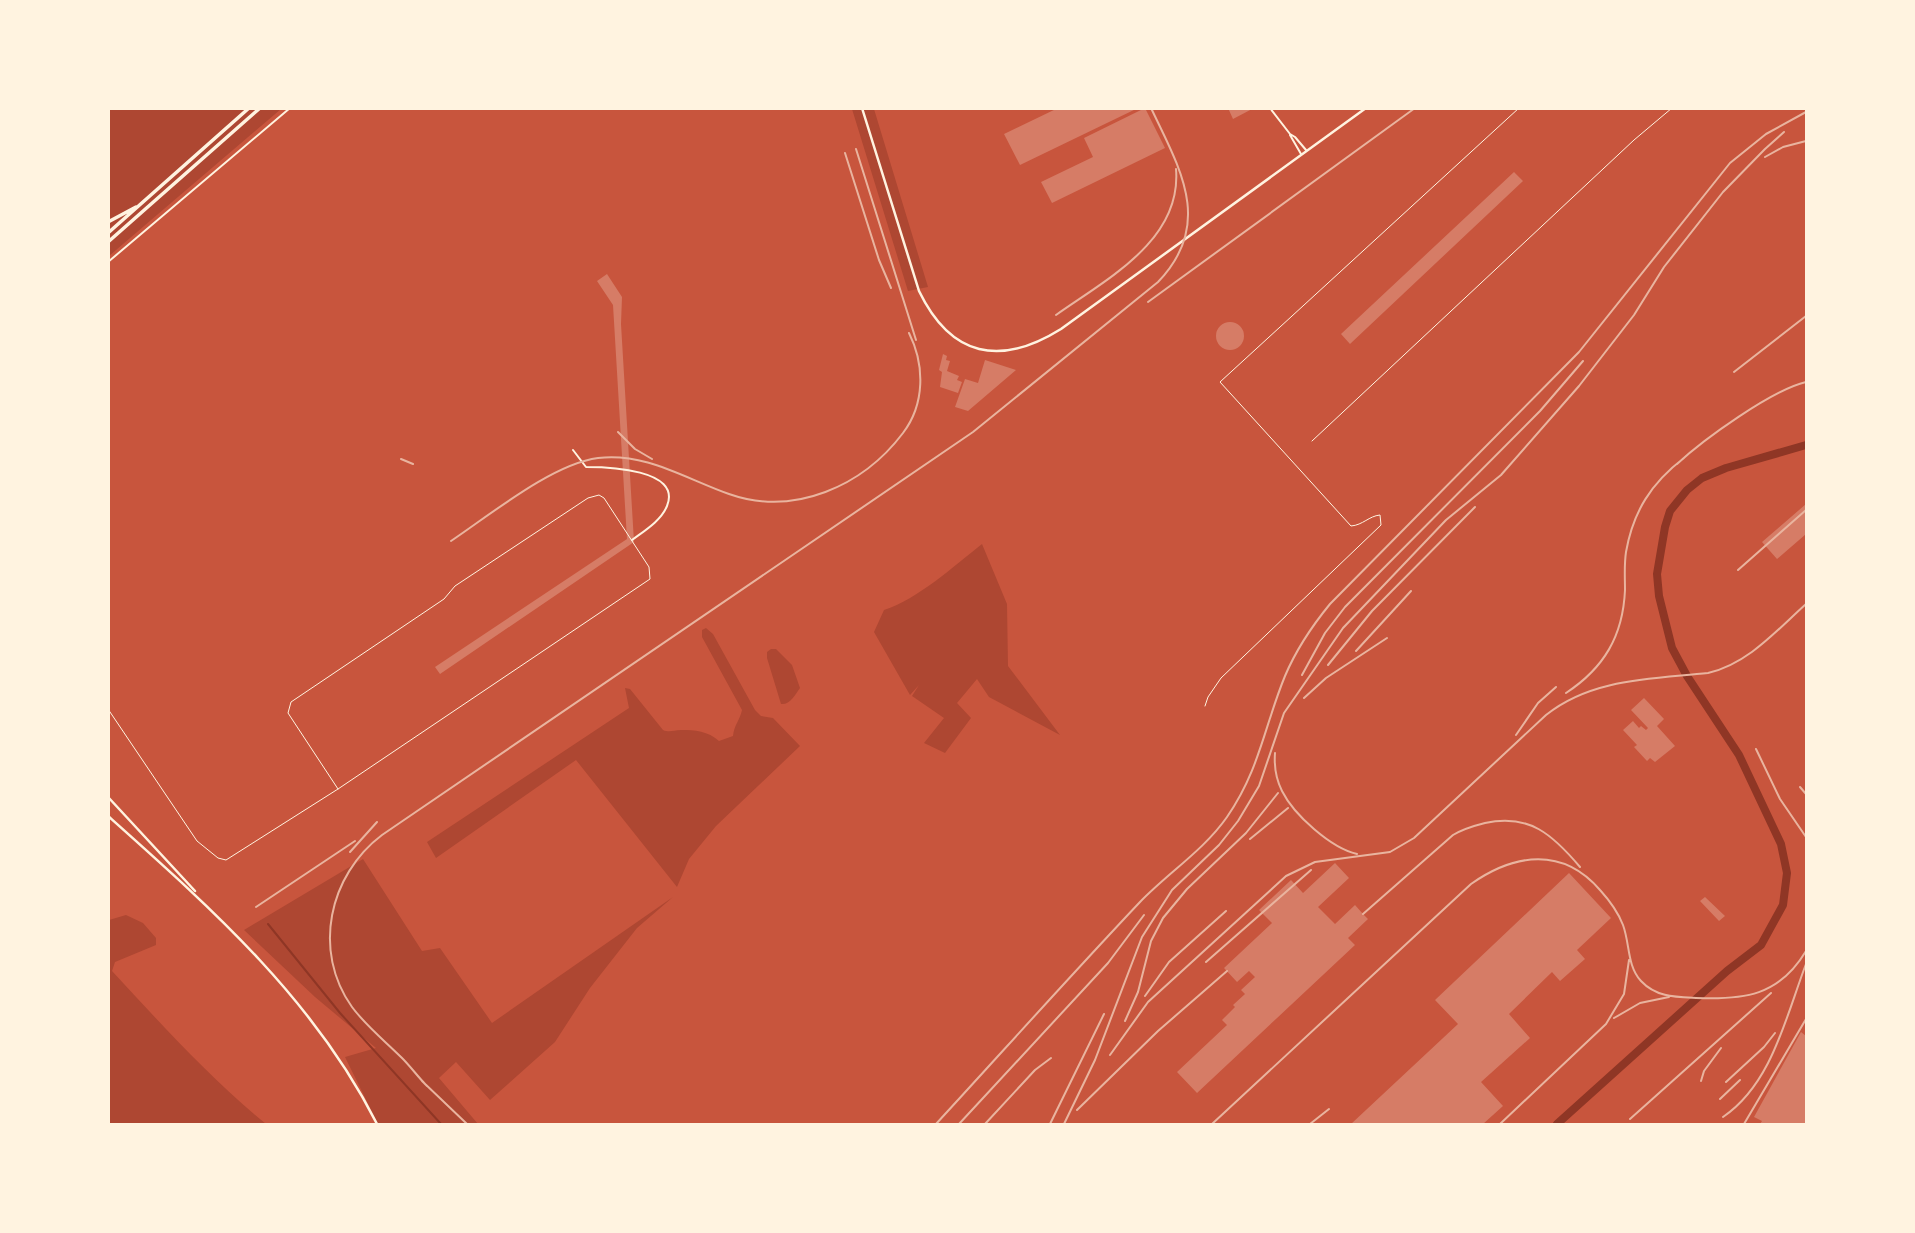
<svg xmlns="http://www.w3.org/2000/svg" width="1915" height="1233" font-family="Helvetica,sans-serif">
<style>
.green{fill:#ae4732}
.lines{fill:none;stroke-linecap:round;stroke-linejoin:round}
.stream{stroke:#8f3625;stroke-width:2}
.river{stroke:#8f3625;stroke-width:8}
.building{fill:#d67c66}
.service{stroke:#fff3e0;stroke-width:1}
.minor{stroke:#fff3e0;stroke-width:2}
.tertiary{stroke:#fff3e0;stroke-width:2.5}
.primary{stroke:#fff3e0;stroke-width:2.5}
.motorway{stroke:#fff3e0;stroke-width:3.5}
.rail{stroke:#e9b49f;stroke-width:2}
</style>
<rect width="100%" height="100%" fill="#c8553d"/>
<!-- green -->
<path class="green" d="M108 109H281L109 256Z
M852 109H874L928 287 908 291Z
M982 544 1007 604 1008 666 1060 735 989 697 977 679 957 703 971 718 945 753 924 743 944 718 912 696 919 685 910 695 874 632 884 610C918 599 954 566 982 544Z
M706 628 713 634 755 710 761 716 773 718 800 746 716 826 689 859 677 887 576 760 436 858 427 842 629 708 625 688 630 689 663 730C670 733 673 730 681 730 695 730 708 731 719 741L733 736C734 725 740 720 742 710L702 637V630Z
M771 649H776L792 665 800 688C795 695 790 705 781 704L767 658V652Z
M363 859 422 951 440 948 492 1023 673 897 637 928 590 988 555 1042 490 1100 456 1062 439 1078 478 1124H378L345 1057 376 1048 315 997 244 930Z
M126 915 143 923 156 938V945L115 962 112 971C161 1024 210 1078 266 1124H109V920Z"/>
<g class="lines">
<!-- stream -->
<path class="stream" d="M268 924 340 1013 441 1124"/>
<!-- river -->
<path class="river" d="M1557 1124 1727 971 1761 945 1783 905 1787 873 1781 844 1739 755 1687 676 1672 648 1659 596 1657 574 1665 527 1670 511 1687 490 1702 478 1726 468 1806 445"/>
</g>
<!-- building -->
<path class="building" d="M1058 108H1138L1020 165 1004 134Z
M1145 108 1165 148 1052 203 1041 182 1093 157 1084 138Z
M1228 108H1254L1233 119Z
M1514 172 1523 181 1350 344 1341 334Z
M607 274 622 297 621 324 634 542 440 674 435 667 627 539 613 305 597 281Z
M1216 336a14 14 0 1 1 28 0a14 14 0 1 1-28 0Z
M943 354 947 356 946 360 950 361 947 371 959 376 957 380 962 382 958 393 940 387 942 372 939 370Z
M985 360 1016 370 968 411 955 407 965 379 978 383Z
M1806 504V534L1777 559 1762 542Z
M1644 698 1664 719 1657 726 1675 746 1655 762 1650 758 1647 761 1634 747 1637 745 1623 730 1633 721 1639 728 1641 726 1646 730 1648 728 1631 710Z
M1335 863 1349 878 1318 907 1335 924 1355 905 1363 914 1368 919 1348 938 1355 945 1197 1093 1177 1072 1227 1025 1222 1020 1235 1007 1233 1005 1245 994 1241 990 1255 977 1249 971 1237 982 1224 968 1272 923 1259 910 1291 880 1303 893Z
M1569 873 1611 918 1577 950 1585 959 1560 981 1552 972 1509 1014 1530 1038 1481 1082 1503 1106 1483 1124H1351L1458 1024 1435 1000Z
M1705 897 1725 916 1719 921 1700 901Z
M1801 1032 1806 1036V1124H1760L1762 1121 1754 1117Z"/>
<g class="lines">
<!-- service -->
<path class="service" d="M1312 441 1634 140 1672 108
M1205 706 1208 697 1221 678 1381 525 1380 515C1369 516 1363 525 1351 526L1220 382 1519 108
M108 709 197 841 218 858 226 860 338 789 650 579 649 567 604 498 599 495 588 498 455 586 444 599 291 702 288 713 338 789"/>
<!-- minor -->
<path class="minor" d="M1270 108 1290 134 1295 137 1306 150
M1290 135 1301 154
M108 262 290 108
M573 450 586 467C607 467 682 469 667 506 661 521 644 531 632 540"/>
<!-- tertiary -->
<path class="tertiary" d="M862 108 919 291C951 357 1000 367 1061 329L1366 108"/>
<!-- primary -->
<path class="primary" d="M108 797 195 891
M108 816C211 908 314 999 377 1124"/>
<!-- motorway -->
<path class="motorway" d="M108 222 136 207
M108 233 249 108
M108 242 260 108"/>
<!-- rail -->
<path class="rail" d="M856 149 916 340
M845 153 879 260 891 288
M1765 157 1783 147 1806 141
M1148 302 1415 108
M1056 315C1105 280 1182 241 1176 169
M1734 372 1806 316
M618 432 635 449 652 459
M401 459 413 464
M1677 464C1704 439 1772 390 1806 382
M451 541C490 515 552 464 598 458 645 452 686 479 729 494 794 517 863 486 903 433 925 404 925 365 909 333
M1738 570 1806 510
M1356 651 1411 591
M1328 665 1372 611 1475 507
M1302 675 1325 633 1345 607 1540 411 1583 361
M1566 693C1604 668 1623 636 1625 590 1625 577 1624 565 1626 552 1633 512 1651 483 1684 458
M1304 698 1326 678 1387 638
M1516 735 1538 703 1556 687
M1756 749 1780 799 1806 837
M1275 753C1274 766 1276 779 1282 791 1294 815 1331 848 1357 854
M1800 787 1806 794
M1250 839 1288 808
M350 852 377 822
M256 907 355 841
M1363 914 1453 835C1463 829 1473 826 1485 823 1529 813 1553 835 1580 867
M1206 962 1311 870
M1145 996 1169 962 1226 911
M1614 1018 1640 1003 1669 997
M1125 1021 1138 992 1151 941 1163 918 1187 889 1246 833 1278 793
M1110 1055 1148 1002 1286 876 1315 862 1390 852 1414 838 1546 715C1592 678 1653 679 1708 673 1748 664 1777 630 1806 604
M422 1081 467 1124
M1701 1081 1704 1071 1721 1048
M1726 1082 1764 1047 1775 1033
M427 1086C418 1077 411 1067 402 1058 385 1041 366 1026 352 1007 312 951 329 875 382 835L973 432 1158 282C1214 224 1180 169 1151 108
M1720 1099 1740 1080
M1077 1110 1158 1031 1227 971
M1723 1117C1772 1084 1786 1016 1806 964
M1630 1119 1771 993
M936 1124C1004 1050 1071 975 1140 902 1168 873 1204 850 1227 817 1260 769 1264 727 1285 676 1296 650 1312 626 1330 604L1579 352 1730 163 1766 134 1806 112
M959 1124 1108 963 1144 915
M985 1124 1035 1070 1051 1058
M1050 1124 1104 1014
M1064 1124 1095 1060 1142 937 1172 890 1219 845 1238 821 1259 786 1284 713 1343 628 1446 520 1501 475 1579 386 1634 315 1664 267 1723 192 1765 149 1784 132
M1212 1124 1471 884C1515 853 1563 847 1600 890 1610 901 1618 912 1623 925 1630 944 1627 966 1641 981 1656 997 1675 997 1696 998 1744 1000 1779 996 1806 951
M1310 1124 1329 1109
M1500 1124 1606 1024 1624 994 1629 960
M1744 1124 1806 1019"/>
</g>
<!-- border -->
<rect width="1915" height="1233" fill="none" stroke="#fff3e0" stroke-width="220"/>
</svg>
